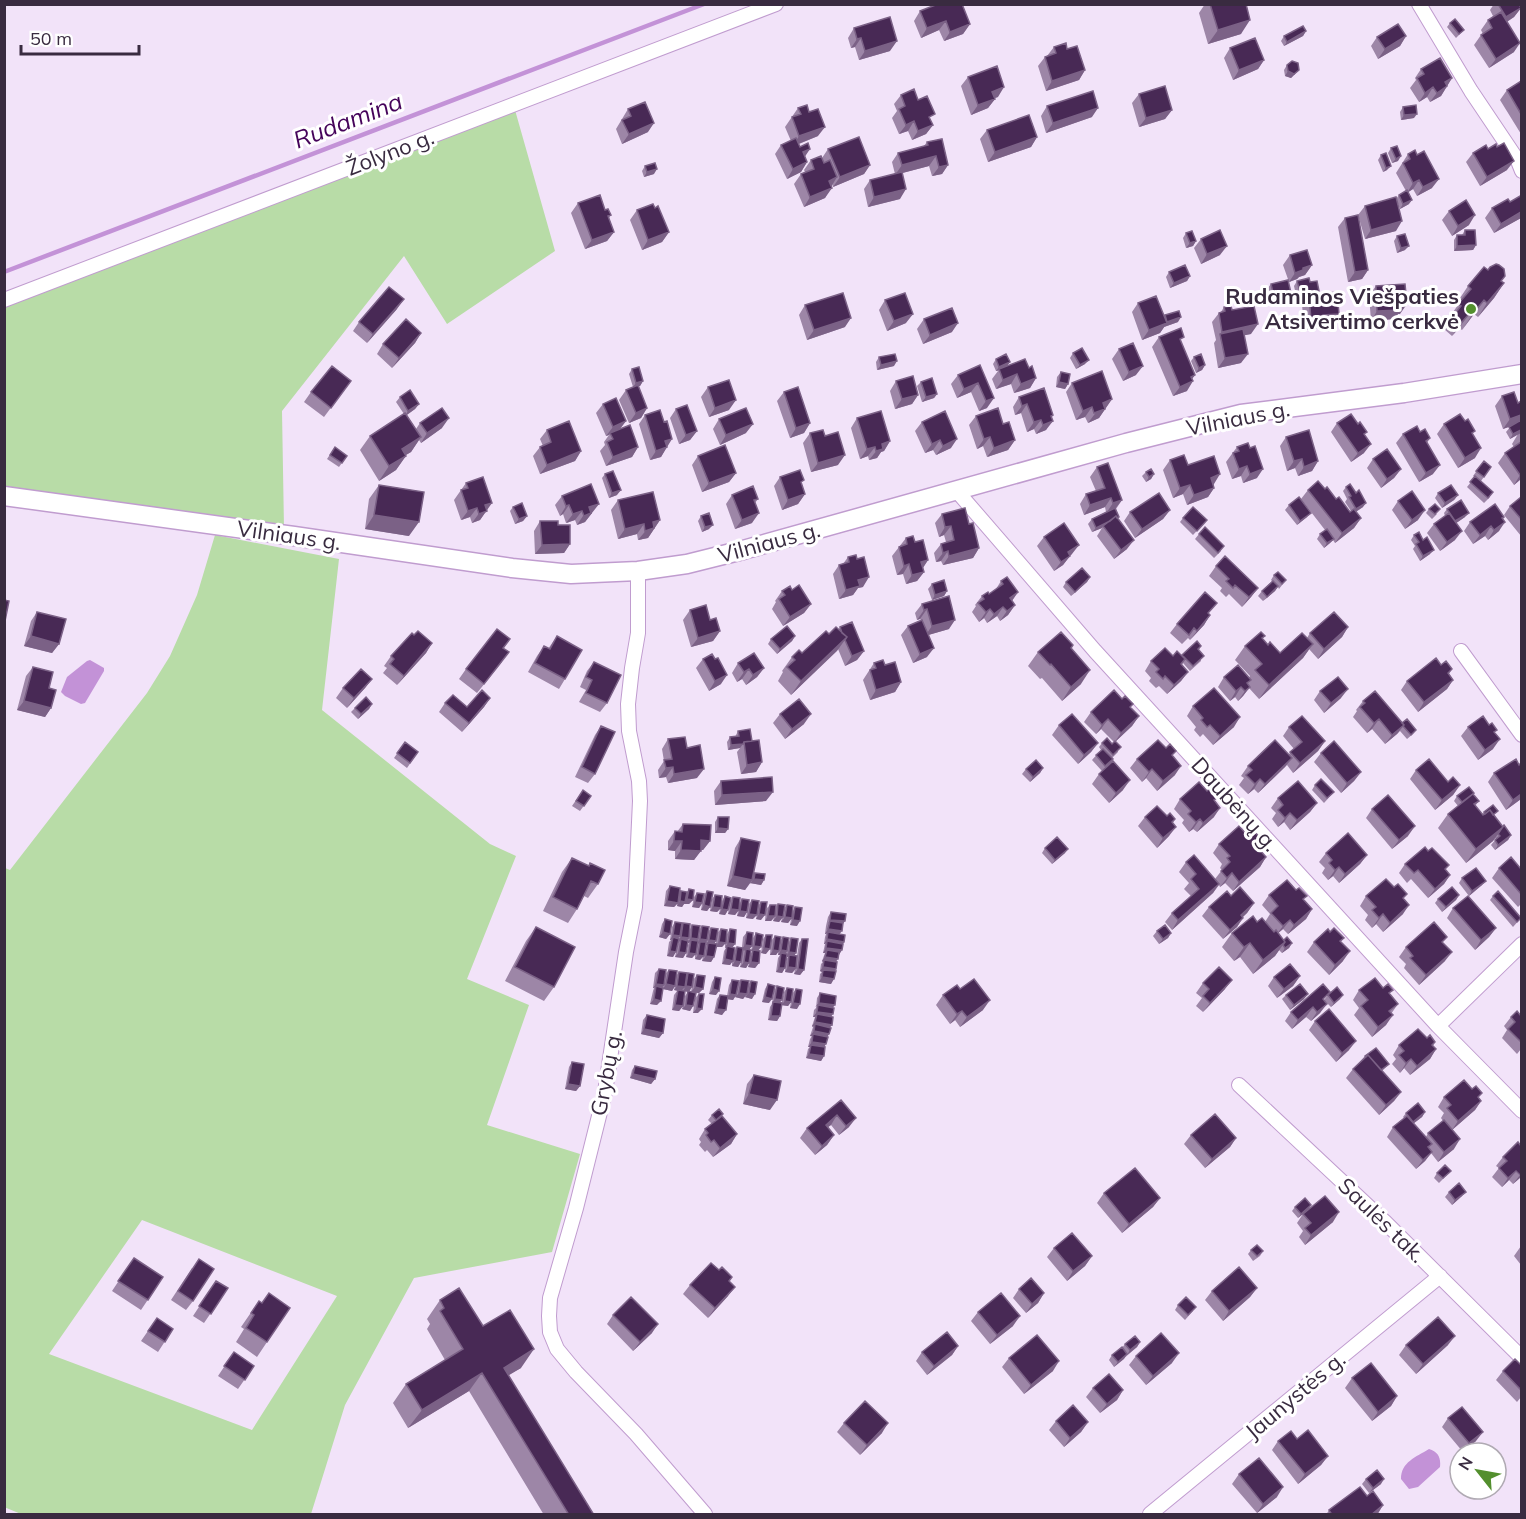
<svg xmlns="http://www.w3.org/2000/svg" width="1526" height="1519" font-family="Mulish,sans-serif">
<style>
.green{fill:#b8dca7;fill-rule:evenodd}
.water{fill:#c392d7}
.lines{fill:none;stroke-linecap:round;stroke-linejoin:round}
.stream{stroke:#c392d7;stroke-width:4.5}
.minor-casing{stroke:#c09ccf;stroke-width:16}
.secondary-casing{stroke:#c09ccf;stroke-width:21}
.minor{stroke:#fff;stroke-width:14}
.secondary{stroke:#fff;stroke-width:18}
.wall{fill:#9d86a7;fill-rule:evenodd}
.shaded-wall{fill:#7b6186}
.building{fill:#482955;stroke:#7b6186;stroke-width:1.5}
.poi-dot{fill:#538f2e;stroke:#fff;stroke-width:2}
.labels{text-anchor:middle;stroke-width:6;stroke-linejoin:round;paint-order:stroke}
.street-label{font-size:22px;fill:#392b40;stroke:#fff}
.poi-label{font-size:22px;font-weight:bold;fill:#392b40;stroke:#fff;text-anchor:end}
.water-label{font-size:24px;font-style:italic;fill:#45035a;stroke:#fff}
</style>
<rect width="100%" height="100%" fill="#f2e3f9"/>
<!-- green -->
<path class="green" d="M515 110 555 251 447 324 404 256 282 411 284 528 5 486V304Z
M215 535 339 559 322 710 490 844 516 856 467 979 529 1005 487 1125 580 1154 552 1252 414 1278 345 1405 311 1514H21L4 1507 5 868 10 870 147 693 170 656 197 595ZM142 1220 337 1296 252 1430 49 1354Z"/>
<!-- water -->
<path class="water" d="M90 660 104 668V671L85 703 81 704 65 696 61 692 67 677 87 661Z
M1429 1449C1438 1452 1441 1457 1440 1467L1418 1487 1409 1489 1401 1479C1401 1462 1416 1457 1429 1449Z"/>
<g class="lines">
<!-- stream -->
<path class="stream" d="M4 272 704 4"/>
<!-- minor casing -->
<g class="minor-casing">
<path id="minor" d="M1419 4 1471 91 1518 161 1522 171
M4 300 776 4
M956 490 1095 651 1438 1026 1522 1111
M638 571V633L632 668 628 704 629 731 639 781 640 801 635 907 626 952 605 1092 576 1208 550 1298 549 1316 550 1332 557 1349 576 1372 636 1434 705 1514
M1461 651 1522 735
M1438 1026 1522 944
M1239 1085 1384 1221 1522 1358
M1150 1514 1440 1276"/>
</g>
<!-- secondary casing -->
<g class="secondary-casing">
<path id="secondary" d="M4 496 294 536 512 568 571 574 638 571 687 564 743 550 1126 443 1241 414 1404 393 1522 374"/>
</g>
<!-- minor -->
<use href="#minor" class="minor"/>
<!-- secondary -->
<use href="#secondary" class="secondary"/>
</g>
<!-- wall -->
<path class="wall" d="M1205 4H1246L1241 34 1208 44 1199 13Z
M1494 4H1519L1521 8 1514 17 1507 22 1514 52 1489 68 1474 45 1481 35 1483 34 1481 30 1488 20 1493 16 1490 10Z
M920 11 970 24 963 34 944 41 939 30 921 38 914 21Z
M1450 23 1464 30 1456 38 1447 27Z
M854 28 890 51 859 60 855 47 851 48 848 38Z
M1306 31 1303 36 1284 46 1281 41 1284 36Z
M1406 36 1400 46 1378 59 1371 46 1377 37Z
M1054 47 1067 49 1085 70 1079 80 1046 91 1038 66 1045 57 1047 56Z
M1230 48 1264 60 1258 69 1233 80 1224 58Z
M1287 65 1295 74 1291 78 1285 76 1284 70Z
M1421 69 1452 78 1441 96 1430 102 1427 97 1419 102 1410 88 1416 80 1415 78Z
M968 77 998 97 994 98 995 99 988 108 971 115 961 86Z
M1521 81V134L1500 100 1507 90Z
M1139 94 1172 110 1165 119 1139 127 1132 103Z
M901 95 918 100 933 125 926 134 912 140 908 131 899 134 892 118 897 111 894 104Z
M1047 106 1092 117 1046 133 1041 116Z
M1403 107 1414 118 1401 120 1400 112Z
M798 108 818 136 799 144 807 162 801 172 787 179 775 154 781 145 791 141 785 127Z
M628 109 648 132 622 144 616 129Z
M987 130 1037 137 1031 147 988 162 980 139Z
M927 142 948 165 942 174 932 176 929 166 902 173 900 199 868 207 864 189 870 180 895 174 892 162 898 153 924 146Z
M1497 147 1507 170 1480 186 1466 162 1473 153Z
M1391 148 1398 161 1392 163 1388 153Z
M828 149 870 165 864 174 833 187 832 184 825 198 804 207 794 184 801 174 805 172 804 170 811 160 822 158Z
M1408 154 1432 188 1417 196 1413 189 1408 192 1409 204 1400 209 1398 204 1396 231 1365 239 1358 215 1365 206 1396 199 1399 195 1406 191 1396 173Z
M1381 155 1387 170 1383 172 1378 160Z
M645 166 654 174 644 177 642 171Z
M1510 202 1521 218 1494 233 1485 218 1492 208Z
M578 203 605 210 611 215 609 218 614 232 607 241 585 249 571 213Z
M655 208 669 232 662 242 642 250 630 220 637 210Z
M1449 211 1469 225 1452 236 1442 220Z
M1345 218 1368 270 1362 279 1348 282 1338 227Z
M1465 230 1476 245 1473 250 1454 251V240L1457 235H1462Z
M1186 233 1196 241 1193 246 1186 248 1183 238Z
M1397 236 1405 250 1397 253 1394 241Z
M1201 239 1220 255 1201 264 1194 248Z
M1290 255 1312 265 1305 275 1299 277 1297 279 1289 282 1283 265Z
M1169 272 1190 276 1187 281 1170 288 1166 277Z
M1297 281 1310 282 1317 294 1332 323 1320 324 1316 329 1304 330 1302 304 1307 298 1297 300 1294 286Z
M1501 281 1504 283 1494 298 1478 317 1474 314 1462 330 1459 328 1452 336 1444 329 1450 320 1449 318 1460 302 1458 301 1468 286Z
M1271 284 1288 298 1271 302 1267 289Z
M1376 286 1400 314H1398L1394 319 1371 321 1369 295Z
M885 300 906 323 887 331 879 310Z
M1138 303 1164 317 1165 315 1178 322 1164 327 1160 333 1142 340 1132 312Z
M805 305 845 327 807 340 799 315Z
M1224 307 1232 310 1251 334 1244 335 1241 363 1218 368 1214 343 1216 340 1212 322 1219 313 1221 312Z
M397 309 367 343 353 331 359 322Z
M924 319 952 332 923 344 917 329Z
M421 333 415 343 392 368 377 354 383 344Z
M1159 337 1181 342 1187 391 1173 396 1152 347Z
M1119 349 1136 375 1123 381 1112 359Z
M1073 353 1085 364 1076 369 1070 358Z
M879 357 894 366 877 370 876 362Z
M1194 357 1205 365 1202 370 1196 373 1191 361Z
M996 359 1010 362 1007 366 1029 368 1036 378 1030 388 1014 393 1011 384 996 389 992 379 998 371H996L993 364Z
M980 365 987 408 979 411 971 392 957 398 951 384 958 375Z
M632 369 643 381 640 386H638L647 408 641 418 629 423 619 400 626 390 633 387 629 374Z
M1061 372 1068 384 1065 389 1056 387 1057 377Z
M351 381 324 417 304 402 311 392Z
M896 381 918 395 912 404 895 409 890 391Z
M921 382 937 394 934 398 922 402 917 386Z
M1072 383 1112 399 1099 418 1088 423 1085 417 1076 420 1066 392Z
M708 387 729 410 709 417 701 397Z
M784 392 810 423 804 433 790 438 777 401Z
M1502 396 1521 430V479L1514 485 1498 463 1505 453 1514 447 1512 444 1518 434 1510 439 1506 432 1511 426 1503 429 1495 406Z
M400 397 419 404 415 409 407 415 416 429 420 423 442 428 421 443 419 440 411 452 406 455 396 470 379 481 360 450 370 436 404 414 396 402Z
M1019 397 1053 415 1046 430 1036 434 1034 429 1027 432 1021 413 1015 415 1013 407Z
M603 404 626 421 620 429 638 447 632 457 606 466 600 451 605 445 604 442 609 435 606 436 596 413Z
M676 409 697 431 690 440 679 444 670 418Z
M645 415 667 446 661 457 650 460 639 424Z
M976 416 1003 424 1015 440 1008 450 987 457 983 446 977 449 969 425Z
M857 418 890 441 884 451 881 452 877 458 869 460 868 456 860 459 851 428Z
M719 419 746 433 720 445 713 429Z
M922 422 951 448 936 455 933 450 925 453 915 431Z
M1337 423 1358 424 1365 435 1364 453 1351 462 1331 432Z
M1444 424 1475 458 1458 468 1437 434Z
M547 430 581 451 575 461 540 474 533 456 540 447 543 446 540 439Z
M1420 432 1430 438 1427 443 1433 474 1419 482 1396 443 1403 434Z
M810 433 825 436 838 465 811 472 803 443Z
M1286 437 1318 461 1312 471 1298 476 1295 468 1287 471 1280 446Z
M335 447 347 456 339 467 327 459Z
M1237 447 1257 478 1243 483 1241 476 1232 479 1226 462Z
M698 456 736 473 729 482 702 492 692 465Z
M1373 459 1401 469 1394 478 1381 488 1367 468Z
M1170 460 1188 465 1214 484V488L1208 497 1187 505 1183 494 1173 498 1163 470Z
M1484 461 1491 467 1481 481 1490 497 1484 503 1467 487 1475 477 1473 476Z
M1097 467 1122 500 1116 509 1119 517 1118 519 1127 549 1114 559 1097 536 1102 528 1092 532 1088 524 1092 519 1106 512 1105 507 1084 515 1080 504 1086 494 1096 491 1090 477Z
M1146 472 1154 474 1151 479 1146 482 1142 476Z
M605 474 617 495 609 498 602 478Z
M780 477 801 484 805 494 798 504 782 510 774 486Z
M466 483 487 510 480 520 472 523 470 517 461 520 454 500Z
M379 485 409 536 365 529 369 499Z
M1346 487 1363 507 1356 512 1361 518 1354 528 1335 543 1333 540 1330 543 1324 548 1317 539 1320 534 1325 530 1301 499 1308 490 1325 489 1350 512 1351 511 1345 502 1347 499 1343 491Z
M1438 493 1458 495 1454 500 1442 508 1435 498Z
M732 495 758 499 755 503 752 523 735 529 726 504Z
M562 496 592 513 585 522 577 525 575 520 566 523 563 514 560 516 555 505Z
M1521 498V536L1504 515 1510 506Z
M618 500 660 520 648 538 638 540 637 534 618 539 611 510Z
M1398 501 1418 520 1405 529 1392 510Z
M1289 505 1307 517 1297 525 1285 510Z
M513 507 527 516 523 521 515 524 510 511Z
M1429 509 1437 514 1432 519 1426 513Z
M1447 509 1465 517 1456 523 1455 540 1440 551 1427 533 1434 524 1445 516 1444 513Z
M1170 510 1163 519 1135 538 1124 521 1130 512Z
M942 514 969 524 979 548 973 558 943 565 941 561 936 562 934 553 941 544 946 542 944 535 939 537 935 523Z
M701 516 709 529 702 532 698 521Z
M1504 517 1499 531 1488 540 1485 536 1473 544 1464 531 1470 522Z
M1183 518 1207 520 1193 535 1180 522Z
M540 521 558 525 570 544 564 553 535 554 534 531Z
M1199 534 1221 551 1214 558 1195 539Z
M1414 535 1430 554 1420 561 1413 549 1415 546 1411 540Z
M1044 537 1072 554 1070 556 1063 565 1054 571 1037 546Z
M906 538 915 542 928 560 923 568 924 572 917 581 906 584 903 574 897 575 892 556Z
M848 557 857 559 863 587 858 588 853 595 839 599 833 574 839 565 843 564Z
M1216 566 1258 588 1251 597 1242 607 1229 594 1226 597 1220 591 1222 588 1209 576Z
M1274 575 1286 580 1279 589 1278 587 1275 591 1263 601 1258 596 1262 591 1272 581 1271 580Z
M1090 577 1087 582 1071 596 1063 587 1066 582Z
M1001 581 1018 592 1012 601 1015 605 1008 615 1000 621 997 616 987 623 984 618 979 622 972 612 976 606 975 605 982 596 989 594 996 589Z
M932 584 947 591 944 596 932 600 928 589Z
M792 590 811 604 804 613 783 626 772 609 776 602 775 601 782 591Z
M922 604 949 629 928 635 927 657 913 663 901 635 908 626 921 620 920 619 917 620 915 613Z
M690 610 710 620 720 631 713 641 691 647 683 620Z
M37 612 59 644 52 653 24 646 31 621Z
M1209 614 1210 615 1204 625 1190 640 1188 638 1182 644 1170 633 1177 624Z
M840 627 864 651 857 660 845 666 838 649 791 695 778 681 783 672 782 671 792 657 802 653 829 634 839 629Z
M1348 627 1342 637 1318 659 1309 649 1303 658 1259 699 1249 688 1243 696 1238 701 1235 697 1230 701 1218 687 1224 677 1249 678 1250 676 1235 660 1245 646 1265 636 1262 639 1268 645 1280 653 1307 638 1310 633Z
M414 635 432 643 426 653 397 685 383 673 387 668 384 666 391 656Z
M557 636 565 679 559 689 528 672 537 656 544 646 548 649Z
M795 636 792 641 777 654 768 644 771 639Z
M510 639 504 648 502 662 477 693 459 679 466 669Z
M1197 641 1201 646 1199 650 1201 661 1190 671 1183 663 1182 665 1188 672 1181 681 1167 694 1159 686 1156 688 1149 681 1151 678 1145 671 1151 661 1173 656H1182Z
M1073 645 1071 648 1081 684 1062 701 1042 678 1040 679 1028 666 1038 652Z
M703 659H715L721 684 709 691 696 668Z
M594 662 607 703 600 712 579 702 586 690 580 687 587 671Z
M738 663 764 668 757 677 746 685 742 679 737 682 732 673Z
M874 663 885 665 901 682 895 692 870 700 863 680Z
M1441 665 1452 669 1449 674 1453 680 1447 689 1418 712 1401 690 1407 681Z
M33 667 51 708 45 717 17 710 26 676Z
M372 679 365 688 347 708 336 698 343 688Z
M1320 691 1341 698 1324 713 1314 700Z
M490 698 484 707 462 732 439 712 445 703 467 707Z
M1363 701 1402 723 1416 730 1413 734 1407 739 1400 731 1397 734 1385 744 1372 729 1367 733 1353 717 1357 711 1356 710Z
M372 704 369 709 358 719 351 712 355 708Z
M1193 706 1234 727 1213 745 1203 734 1200 737 1194 730 1196 727 1187 716Z
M1131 708 1139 716 1132 726 1116 741 1118 752 1112 758 1113 759 1110 764 1102 771 1092 760 1101 750 1099 747 1102 743 1112 744 1114 742 1101 729 1096 734 1084 722 1091 712Z
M780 714 804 724 785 739 773 723Z
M1059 725 1098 743 1091 752 1078 764 1052 735Z
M1489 725 1495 733 1493 749 1478 760 1461 736 1468 727Z
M601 726 595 774 588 783 575 777 595 735Z
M1289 727 1325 741 1318 751 1293 773 1287 765 1258 793 1254 789 1248 794 1239 785 1244 778 1241 776 1248 766 1289 754 1294 749 1283 736Z
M738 731 752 741 762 762 756 772 741 774 737 752 740 748 728 750 727 742 730 737H735Z
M668 739 687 748 697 778 668 783 666 777 659 778 658 770 664 761 662 749Z
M405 742 418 752 407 768 394 758Z
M1321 753 1361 772 1354 781 1341 793 1314 762Z
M1173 756 1175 775 1157 791 1146 778 1142 782 1130 768 1137 759Z
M1519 765 1521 799 1506 810 1488 782 1494 773Z
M1043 768 1040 773 1030 782 1022 774 1026 769Z
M1416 770 1448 782 1460 785 1453 795 1435 810 1410 779Z
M1099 774 1123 790 1109 803 1092 784Z
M721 781 766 801 715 805 714 791Z
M1315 785 1334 792 1324 803 1312 790Z
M583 790 591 796 580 811 572 806Z
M1473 794 1479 801 1475 806 1482 814 1484 812 1494 816 1502 826 1511 835 1508 840 1495 850 1491 845 1496 839 1495 838 1493 841 1466 863 1438 828 1448 814 1458 806 1454 801 1457 796Z
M1278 798 1317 803 1310 812 1290 830 1284 822 1278 827 1272 819 1276 813 1271 808Z
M1180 799 1214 801V817L1197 832 1193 829 1189 832 1182 823 1184 820 1174 809Z
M1372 809 1408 836 1392 849 1366 818Z
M1167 816 1175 819 1173 823 1169 836 1157 848 1138 826 1145 817Z
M718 817 728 829 725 833H715V822Z
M683 824 710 841 703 850H701L694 860 675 859V851L668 850V841L675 831 677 832Z
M1248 836 1263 841 1258 848 1266 857 1260 867 1233 891 1225 883 1220 887 1219 885 1213 893 1172 930 1165 922 1172 913 1191 896 1184 889 1189 883 1179 872 1186 862 1215 879 1222 870 1220 868 1222 864 1213 853 1219 844Z
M741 838 753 875 755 873 764 880 761 885 750 883 751 882 745 890 727 886 735 848Z
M1045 848 1065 853 1052 864 1042 853Z
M1326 853 1367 855 1360 864 1339 883 1333 876 1328 880 1322 873 1325 868 1319 862Z
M572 858 598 884 588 898 584 896 577 909 568 923 543 911 562 872Z
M1405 864 1450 875 1444 884 1428 898 1411 879 1407 883 1399 873Z
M1499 868 1521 869V904L1518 907 1492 878Z
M1462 878 1482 885 1469 896 1459 883Z
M670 886 679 894 681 891 687 892 689 889 693 900 689 904H684L682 907 677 906V904L674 907 664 906 666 891Z
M707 891 710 907 707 911 701 910 702 904 699 908 692 907 694 897 697 893 704 895Z
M715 895 722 901 725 896 730 901 733 897 740 903 742 899 748 905 752 900 753 919 746 918 747 912 744 917 737 916 738 911 735 915 728 914 729 907 728 910 725 915 719 914 720 909 717 912 710 911 712 899Z
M1269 895 1304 900 1312 909 1306 919 1288 934 1283 929 1278 933 1284 940 1292 943 1289 948 1282 953 1279 950 1275 956 1253 974 1240 957 1234 961 1222 947 1232 933 1257 922H1265L1270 914 1262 905Z
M1459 895 1456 900 1442 912 1435 903 1438 899Z
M1231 896 1254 903 1247 913 1243 917 1237 927 1223 939 1202 916 1209 907Z
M1366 896 1404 899 1403 914 1383 932 1376 924 1372 928 1365 920 1368 915 1360 906Z
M1493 896 1521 918 1513 927 1490 900Z
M761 902V920L756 919 758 906Z
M778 904 784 908 787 905 793 911 795 907 797 926 790 925 791 919 788 923 781 922 782 918 779 922 773 921 774 918 771 921H765L766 909 770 905 775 908Z
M1453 908 1496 928 1489 937 1475 950 1447 918Z
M831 912 845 921 842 925 839 934 844 942 836 961V969L834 971 831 984 819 982 820 974 822 972 820 971 821 964 823 962 822 961 825 953H823L825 944H824L825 937 826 934H825L826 926 828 917Z
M665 919 670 934 666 939 659 937 662 924Z
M675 922 681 925 683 923 690 929 692 925 699 930 702 926 708 932 711 928 716 941 714 944H716L717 933 721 929 727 934 730 929 735 944 732 947 735 950 737 947H742L743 937 747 932 753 938 756 933 759 963 755 968 748 967 749 963 746 968 740 967 741 962 738 967 732 966V961L730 965 722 964 724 951 726 948H725V943L722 947H716L714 957 711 962 702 961 703 956 700 960 695 959V954L692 958 686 957 688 945 689 943H688L686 953 683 958 675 957 678 944 679 942H678L673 957 667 956 669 942 671 940H670L672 927ZM752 946 751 951H753L750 954 749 950Z
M536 927 554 987 544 1001 505 981 526 941Z
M1157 931 1171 933 1168 938 1159 944 1153 936Z
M1330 932 1344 938 1341 942 1343 961 1329 975 1307 952 1314 942Z
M766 935V954L761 953 763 939Z
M775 936 780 941 783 937 789 942 791 938 794 956H797L799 943 802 939 804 970 800 975 794 974 795 970 792 973 785 972 786 960 788 957H787L785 968 782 973 776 972 778 958 780 955H778V952L776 955H770L771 941Z
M1406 947 1445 961 1419 985 1404 968 1406 964 1399 957Z
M659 969 665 974 669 970 676 976 679 972 686 976 688 973 689 991 691 992 693 980 697 975 703 989 699 993H696L693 1006 690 1011 682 1009 685 996 688 992 685 991 683 1006 679 1011 672 1010 674 995 677 991 674 990 675 986 672 991 663 989 657 1005 650 1004 653 991 654 988H653L655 973Z
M1300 976 1293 986 1277 998 1268 986 1274 977Z
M715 977 716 995 709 994 712 982Z
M732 980 738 983 741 980 748 985 751 981 752 999 745 997 746 995 743 999 735 997 733 1000 728 999 722 1015 714 1013 717 999 720 995 727 996 729 985Z
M1203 983 1225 989 1203 1012 1196 1006 1202 998 1196 993Z
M768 984 769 1003 762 1002 765 989Z
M777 986 780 1003 781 1005 784 992 787 988 791 1002 788 1006 781 1005 780 1016 777 1021 768 1020 770 1007 772 1004 774 991Z
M1383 988 1398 1004 1391 1014 1386 1025 1372 1037 1354 1015 1359 1008 1353 1000 1359 990Z
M796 989 797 1009 790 1008 792 994Z
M960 989 983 1010 960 1027 955 1020 950 1024 936 1005 943 995Z
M820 993 833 1007 829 1034 827 1037 824 1047V1056L821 1061 806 1058 808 1049 810 1047H808L810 1039 812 1036H810L813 1027 812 1026 815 1017H813L814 1010 816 1008 817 998Z
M699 994 698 1013H693L695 998Z
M1286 995 1304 999 1290 1010 1282 999Z
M1328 995 1340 999 1331 1007 1324 1000Z
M1324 1000 1320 1013 1311 1021 1306 1017 1292 1029 1285 1021 1291 1012Z
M647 1015 663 1033 659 1038 641 1034 643 1020Z
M1521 1016V1049L1517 1054 1502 1038 1507 1030 1504 1026 1511 1017Z
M1315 1021 1349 1050 1336 1062 1309 1030Z
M1427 1038 1435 1042 1433 1046 1436 1049 1430 1059 1410 1075 1404 1068 1400 1073 1392 1064 1396 1059 1393 1055 1399 1045Z
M1365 1056 1389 1064 1382 1071 1401 1092 1394 1101 1379 1115 1346 1078 1353 1069Z
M572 1062 580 1086 576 1091 565 1089 569 1067Z
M635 1066 655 1079 651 1084 630 1078 632 1070Z
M754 1075 770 1110 743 1104 747 1084Z
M1444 1097 1479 1098 1481 1101 1475 1110 1452 1130 1454 1149 1438 1162 1431 1153 1425 1161 1416 1169 1387 1137 1393 1127 1404 1118 1403 1117 1406 1113 1425 1112 1422 1117 1413 1124 1426 1137 1428 1133 1443 1121 1441 1118 1444 1113 1438 1107Z
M841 1100 849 1127 839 1135 831 1125 827 1127 834 1135 827 1145 815 1155 800 1138 807 1128Z
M712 1115 722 1116 737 1134 731 1144 713 1157 707 1150 705 1152 699 1145 701 1142 699 1139 705 1129 712 1124 708 1120Z
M1191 1135 1236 1138 1230 1147 1205 1168 1184 1144Z
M1503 1157 1521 1177 1513 1184 1509 1180 1502 1187 1492 1177 1499 1168 1496 1166Z
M1437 1173 1447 1175 1439 1183 1434 1178Z
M1449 1192 1462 1196 1452 1205 1445 1197Z
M1104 1193 1160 1198 1153 1207 1122 1233 1097 1203Z
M1311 1205 1308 1210 1298 1218 1292 1211 1295 1207Z
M1303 1214 1333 1222 1305 1245 1299 1237 1303 1231 1297 1223Z
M1521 1246V1265L1514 1256Z
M1054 1248 1092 1256 1085 1266 1067 1281 1047 1257Z
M1251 1250 1263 1251 1260 1256 1253 1261 1248 1254Z
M134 1258 163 1277 141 1310 112 1291Z
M192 1268 193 1301 186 1310 171 1300Z
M216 1281 228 1288 204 1323 193 1316Z
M729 1282 728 1296 708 1318 683 1294 690 1285Z
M1257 1288 1250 1297 1223 1321 1205 1300 1212 1291Z
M1019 1289 1044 1293 1038 1303 1026 1313 1013 1298Z
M440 1300 483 1326 521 1368 508 1375 594 1515H544L469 1391 408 1428 393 1403 406 1384 445 1360 427 1329 430 1324 427 1319Z
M259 1301 267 1342 257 1357 236 1342 244 1329 241 1327Z
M1178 1305 1193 1311 1185 1320 1175 1310Z
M978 1312 1013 1326 990 1344 971 1321Z
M613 1315 652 1333 633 1351 607 1324Z
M157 1318 173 1329 158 1352 141 1341Z
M1140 1342 1137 1347 1114 1367 1109 1360 1112 1355 1122 1348 1125 1344Z
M1406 1345H1448L1416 1374 1399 1355Z
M958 1346 952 1355 927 1375 916 1361 922 1352Z
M234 1352 254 1366 238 1389 218 1376Z
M1136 1356 1172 1363 1146 1385 1129 1365Z
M1009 1358 1053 1371 1024 1394 1002 1367Z
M1521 1365V1397L1517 1402 1496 1380 1503 1371Z
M1352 1378 1397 1396 1391 1406 1372 1421 1345 1388Z
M1093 1388 1123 1390 1117 1400 1100 1413 1086 1397Z
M1448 1418 1476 1441 1463 1452 1442 1427Z
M1056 1421 1088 1422 1081 1432 1064 1447 1049 1430Z
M844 1423 882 1433 860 1455 837 1432Z
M1297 1439 1328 1456 1321 1465 1298 1484 1272 1450 1278 1441Z
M1239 1474 1277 1497 1257 1513 1232 1484Z
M1366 1479 1381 1484 1369 1493 1362 1484Z
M1367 1496 1383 1505 1377 1515H1326L1329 1510Z"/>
<!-- shaded-wall -->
<path class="shaded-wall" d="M1521 8 1514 17 1500 26 1506 17Z
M1250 20 1241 34 1208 44 1218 30Z
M946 21 939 30 921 38 927 28Z
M970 24 963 34 944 41 950 32Z
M1306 31 1303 36 1284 46 1287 42Z
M1406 36 1400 46 1378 59 1385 49Z
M861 38 855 47 851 48 857 39Z
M897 41 890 51 859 60 865 51Z
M1520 43 1514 52 1489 68 1496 59Z
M1264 60 1258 69 1233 80 1239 70Z
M1085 70 1079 80 1046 91 1052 81Z
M1299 70 1291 78 1285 76 1288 71Z
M1452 78 1441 96 1430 102 1445 82Z
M1004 87 998 97 986 101 992 92Z
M1433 87 1427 97 1419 102 1425 93Z
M995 99 988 108 971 115 978 105Z
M1098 108 1092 117 1046 133 1053 123Z
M1172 110 1165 119 1139 127 1146 118Z
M1417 114 1414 118 1401 120 1404 115Z
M914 121 908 131 899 134 906 125Z
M654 123 648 132 622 144 629 134Z
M933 125 926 134 912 140 918 131Z
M825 127 818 136 793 146 799 136Z
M1037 137 1031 147 988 162 995 152Z
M810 149 804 158 803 152Z
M936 156 929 166 895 175 902 165Z
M1401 156 1398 161 1392 163 1396 159Z
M1514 161 1507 170 1480 186 1487 177Z
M807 162 801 172 787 179 793 169Z
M870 165 864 174 833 187 840 177Z
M948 165 942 174 932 176 939 167Z
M1391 166 1387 170 1383 172 1386 168Z
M657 169 654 174 644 177 647 172Z
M837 177 831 187 829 181Z
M1439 179 1432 188 1417 196 1423 187Z
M1419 180 1413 189 1407 193 1413 183Z
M832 188 825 198 804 207 810 197Z
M906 189 900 199 868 207 874 197Z
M1412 200 1409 204 1400 209 1403 204Z
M1521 212V218L1494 233 1501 224Z
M1475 215 1469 225 1452 236 1458 226Z
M1402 221 1396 231 1365 239 1371 230Z
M614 232 607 241 585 249 592 240Z
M669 232 662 242 642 250 648 240Z
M1196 241 1193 246 1186 248 1190 243Z
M1476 245 1473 250 1454 251 1457 246Z
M1227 246 1220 255 1201 264 1207 254Z
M1409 246 1405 250 1397 253 1401 248Z
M1312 265 1305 275 1299 277 1297 279 1289 282 1295 273 1303 268Z
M1368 270 1362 279 1348 282 1355 272Z
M1190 276 1187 281 1170 288 1174 283Z
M1504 283 1494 298 1478 317 1487 303Z
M1319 291 1316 295H1309L1307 298 1297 300 1301 295Z
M1291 293 1288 298 1271 302 1274 297Z
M404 299 397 309 367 343 373 334Z
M1484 300 1474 314 1462 330 1472 315Z
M1407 304 1400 314H1398L1394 319 1371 321 1377 311 1400 305Z
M913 314 906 323 887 331 894 321Z
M1339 314 1332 323 1320 324 1316 329 1304 330 1311 320 1323 315Z
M1469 314 1459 328 1452 336 1462 322Z
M1181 317 1178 322 1164 327 1167 322Z
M851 318 845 327 807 340 814 330Z
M958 323 952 332 923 344 930 335Z
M1167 323 1160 333 1142 340 1149 330Z
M1258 324 1251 334 1221 340 1220 334 1222 332Z
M421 333 415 343 392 368 399 358Z
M1248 354 1241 363 1218 368 1225 358Z
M1089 360 1085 364 1076 369 1080 365Z
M897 361 894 366 877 370 881 365Z
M1010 362 1006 367 996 371 999 367Z
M1205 365 1202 370 1196 373 1199 368Z
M1143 366 1136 375 1123 381 1129 372Z
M1017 374 1011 384 996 389 1003 380Z
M1195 375 1190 382 1193 381 1187 391 1173 396 1180 387 1191 377Z
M1036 378 1030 388 1014 393 1021 384Z
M643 381 640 386 633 387 636 383Z
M1059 382 1068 384 1065 389 1056 387Z
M978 383 971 392 957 398 964 389Z
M937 394 934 398 922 402 926 397Z
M918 395 912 404 895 409 902 399Z
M994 398 987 408 979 411 986 401Z
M1112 399 1099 418 1088 423 1103 403Z
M736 400 729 410 709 417 715 408Z
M419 404 415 409 405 416 408 411Z
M1027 404 1021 413 1015 415 1022 406Z
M1092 407 1085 417 1076 420 1083 411Z
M647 408 641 418 629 423 636 413Z
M1053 415 1047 423 1053 421 1046 430 1036 434 1043 425 1051 416Z
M1521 415V420L1520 423 1503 429 1510 419Z
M449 418 442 428 421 443 427 433Z
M1041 420 1034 429 1027 432 1034 422Z
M626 421 619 430 610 433 609 435 606 436 613 427Z
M810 423 804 433 790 438 796 428Z
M753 424 746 433 720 445 726 435Z
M1521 430V433L1510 439 1513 434Z
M697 431 690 440 679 444 686 435Z
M421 437 411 452 392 463 402 449Z
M990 437 983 446 977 449 984 439Z
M672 439 661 457 650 460 656 451 665 441Z
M957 439 951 448 936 455 943 446Z
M940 440 933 450 925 453 932 444Z
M1015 440 1008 450 987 457 994 448Z
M890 441 884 451 881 452 877 458 869 460 882 444Z
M1371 444 1364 453 1351 462 1358 453Z
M638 447 632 457 606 466 613 457Z
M875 447 868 456 860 459 867 449Z
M1481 448 1475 458 1458 468 1465 458Z
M581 451 575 461 540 474 547 465Z
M845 455 838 465 811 472 818 463Z
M406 456 396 470 379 481 389 466Z
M1302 459 1295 468 1287 471 1294 461Z
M1318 461 1312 471 1298 476 1304 467Z
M1440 465 1433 474 1419 482 1426 473Z
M1247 466 1241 476 1232 479 1239 469Z
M1263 469 1257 478 1243 483 1250 474Z
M1401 469 1394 478 1381 488 1387 479Z
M736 473 729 482 702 492 709 483Z
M1154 474 1151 479 1146 482 1149 477Z
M1220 474 1214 484 1204 487 1211 478Z
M1521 474V479L1514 485 1520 475Z
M1190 485 1183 494 1173 498 1180 488Z
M1214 488 1208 497 1187 505 1194 495Z
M621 490 617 495 609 498 612 493Z
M805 494 798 504 782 510 788 500Z
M1458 495 1454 500 1442 508 1445 503Z
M1111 498 1105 507 1084 515 1090 505Z
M1122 500 1115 509 1107 512 1113 503Z
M492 503 480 520 472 523 485 505Z
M1366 503 1363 507 1352 514 1356 509Z
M599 504 585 522 577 525 589 507Z
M569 505 563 514 560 516 566 506Z
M477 508 470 517 461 520 468 511Z
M1170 510 1163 519 1135 538 1142 529Z
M1425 510 1418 520 1405 529 1412 520Z
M582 511 575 520 566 523 573 514Z
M759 513 752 523 735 529 742 520Z
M1311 513 1307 517 1297 525 1300 521Z
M1469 513 1465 517 1452 526 1455 521Z
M374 515 419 522 409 536 365 529Z
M527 516 523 521 515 524 519 519Z
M1119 517 1116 521 1103 526 1102 528 1092 532 1096 528Z
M1361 518 1354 528 1335 543 1342 533Z
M660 520 648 538 638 540 653 522Z
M1505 522 1499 531 1488 540 1494 530Z
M644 524 637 534 618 539 625 529Z
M713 525 709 529 702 532 705 527Z
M951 526 944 535 939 537 945 527Z
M1491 526 1485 536 1473 544 1480 535Z
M1462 531 1455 540 1440 551 1447 542Z
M1334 539 1330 543 1324 548 1327 543Z
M1134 540 1127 549 1114 559 1121 550Z
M570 544 564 553 535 554 542 545Z
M1079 545 1072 554 1061 562 1068 552Z
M979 548 973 558 943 565 949 556Z
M1434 550 1430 554 1420 561 1423 556Z
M948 551 941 561 936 562 943 553Z
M1070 556 1063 565 1054 571 1061 562Z
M928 560 922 569 921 562Z
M909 564 903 574 897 575 904 566Z
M924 572 917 581 906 584 912 575Z
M869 577 863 587 858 588 853 595 839 599 846 590 858 580Z
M1090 577 1087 582 1071 596Z
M1278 586 1275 591 1263 601Z
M1258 588 1251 597 1242 607 1249 597Z
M947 591 944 596 932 600 935 595Z
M1018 592 1011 602 1010 598Z
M811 604 804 613 783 626 790 617Z
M1015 605 1008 615 1000 621 1007 611Z
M1003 607 997 616 987 623 994 614Z
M927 609 920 619 917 620 924 610Z
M990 609 984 618 979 622 986 612Z
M1210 615 1204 625 1190 640 1197 631Z
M955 620 949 629 925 636 932 626Z
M1348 627 1342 637 1318 659 1324 649Z
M720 631 713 641 691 647 698 638Z
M31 636 59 644 52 653 24 646Z
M795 636 792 641 777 654 780 649Z
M847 637 837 651 791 695 801 681Z
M432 643 426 653 397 685 404 676Z
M1313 644 1303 658 1259 699 1269 685Z
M934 648 927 657 913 663 920 654Z
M864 651 857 660 845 666 852 656Z
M764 668 757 677 746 685 753 675Z
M749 669 742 679 737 682 744 672Z
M1090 670 1081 684 1062 701 1071 687Z
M1188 672 1181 681 1167 694 1174 685Z
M727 675 721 684 709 691 715 681Z
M372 679 365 688 347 708 354 698Z
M1453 680 1447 689 1418 712 1424 702Z
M901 682 895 692 870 700 876 690Z
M1241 687 1235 697 1230 701 1236 691Z
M1250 687 1243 696 1238 701 1245 691Z
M1348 689 1341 698 1324 713 1331 703Z
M490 698 484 707 462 732 469 723Z
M24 701 51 708 45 717 17 710Z
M372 704 369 709 358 719 361 714Z
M811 714 804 724 785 739 792 729Z
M1139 716 1132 726 1114 743 1121 733Z
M1240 717 1234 727 1213 745 1220 736Z
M1108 719 1101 729 1096 734 1102 725Z
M1379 719 1372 729 1367 733 1374 723Z
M1404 725 1397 734 1385 744 1392 735Z
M1500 739 1493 749 1478 760 1485 750Z
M1325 741 1318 751 1293 773 1300 763Z
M1098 743 1091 752 1078 764 1084 755Z
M743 744 740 748 728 750 731 745Z
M1292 758 1285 767 1258 793 1265 784Z
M762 762 756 772 741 774 747 765Z
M1181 766 1175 775 1157 791 1163 781Z
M673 767 666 777 659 778 666 768Z
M1043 768 1040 773 1030 782 1033 777Z
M704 769 697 778 668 783 674 774Z
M1152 769 1146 778 1142 782 1149 772Z
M1361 772 1354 781 1341 793 1347 783Z
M1260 779 1254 789 1248 794 1255 784Z
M1130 780 1123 790 1109 803 1116 793Z
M1460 785 1453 795 1435 810 1442 800Z
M773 792 766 801 715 805 722 795Z
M1521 794V799L1506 810 1513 800Z
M1317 803 1310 812 1290 830 1297 820Z
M1220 808 1214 817 1197 832 1203 823Z
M1290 813 1284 822 1278 827 1285 818Z
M1200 819 1193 829 1189 832 1196 822Z
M1415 826 1408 836 1392 849 1399 840Z
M1176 827 1169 836 1157 848 1163 838Z
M1503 827 1493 841 1466 863 1476 849Z
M718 828 728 829 725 833H715Z
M1511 835 1508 840 1495 850 1498 845Z
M701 840 710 841 703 850 695 849Z
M674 841H682L675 851 668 850Z
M1068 849 1065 853 1052 864 1055 860Z
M681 850 701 851 694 860 675 859Z
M1367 855 1360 864 1339 883 1345 874Z
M1266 857 1260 867 1233 891 1239 882Z
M1339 867 1333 876 1328 880 1335 870Z
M1232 873 1225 883 1220 887 1227 878Z
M1450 875 1444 884 1428 898 1435 889Z
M733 876 752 880 745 890 727 886Z
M754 879 764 880 761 885 750 883Z
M1486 881 1482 885 1469 896 1472 891Z
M1219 884 1213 893 1172 930 1178 920Z
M1459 895 1456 900 1442 912 1446 907Z
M687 899 693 900 689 904H684L682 907 677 906 680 901 685 902Z
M667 901 678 903 674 907 664 906Z
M695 902 702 903 699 908 692 907Z
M1254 903 1247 913 1234 925 1241 915Z
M704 905 710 907 707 911 701 910Z
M1409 905 1403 914 1383 932 1390 923Z
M713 907 721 908 717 912 710 911Z
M722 909 728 910 725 915 719 914Z
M731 909 739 910 735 915 728 914Z
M1312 909 1306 919 1288 934 1294 925Z
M740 911 747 912 744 917 737 916Z
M749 914 757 915 753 919 746 918Z
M759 914 765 915 761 920 756 919Z
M1383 914 1376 924 1372 928 1379 918Z
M768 916H775L771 921H765Z
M777 916 783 917 779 922 773 921Z
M785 917 792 918 788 923 781 922Z
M1243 918 1237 927 1223 939 1230 930Z
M793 920 800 921 797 926 790 925Z
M830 920 845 921 841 926 830 921 827 925Z
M1290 920 1283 929 1276 935 1283 926Z
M1496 928 1489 937 1475 950 1481 940Z
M828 929 842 931 838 936 828 932 826 934H825Z
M663 932 670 934 666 939 659 937Z
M1171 933 1168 938 1159 944 1163 939Z
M673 935 680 936 676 941 673 937 671 940H670Z
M681 937 689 938 685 943 681 939 679 942H678Z
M691 938 698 939 695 943 691 940 689 943H687Z
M700 939 707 940 704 945 700 942 698 944H697Z
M827 939 844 942 841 947 827 941 825 944H824Z
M709 940 716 941 713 946 708 943 707 945H706Z
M719 942 726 943 722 947H716Z
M1285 942 1275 956 1253 974 1263 960Z
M728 943 735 944 731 949 727 946 725 948Z
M1250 943 1240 957 1234 961 1244 947Z
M1292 943 1289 948 1282 953 1285 948Z
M745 945 752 946 748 951 741 950Z
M754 946 761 947 758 951H751Z
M764 948 770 949 766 954 761 953Z
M826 948 842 950 839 955 827 950 825 953H823Z
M773 950 779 951 776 955H770Z
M781 950 787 951 784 956 781 953 780 955H778Z
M670 951 676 952 673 957 667 956Z
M1350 951 1343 961 1329 975 1335 965Z
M679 952 686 953 683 958 675 957Z
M789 952 796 953 793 958 789 955 788 957H786Z
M1452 952 1445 961 1419 985 1426 975Z
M689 953 696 954 692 958 686 957Z
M698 955 704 956 700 960 695 959Z
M706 956 714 957 711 962 702 961Z
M825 957 838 959 834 964 824 960 823 962 822 961Z
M725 959 733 961 730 965 722 964Z
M735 961 741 962 738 967 732 966Z
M744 962 749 963 746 968 740 967Z
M751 962 759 963 755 968 748 967Z
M788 967 796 968 792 973 785 972Z
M823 967 836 969 833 973 823 970 822 972 820 971Z
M779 968H785L782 973 776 972Z
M798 969 804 970 800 975 794 974Z
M1300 976 1293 986 1277 998 1284 989Z
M822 977 834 979 831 984 819 982Z
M1232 980 1225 989 1203 1012 1210 1003Z
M656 984 664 985 661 989 656 986 654 988H653Z
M666 984 675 986 672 991 663 989Z
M677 986 685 987 681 991 674 990Z
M686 986 692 987 689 992 683 991Z
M695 987 703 989 699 993 691 992Z
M713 989 719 991 716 995 709 994Z
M739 993 747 994 743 999 735 997Z
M749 993 755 994 752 999 745 997Z
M730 994 736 995 733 1000 726 999Z
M1308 994 1304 999 1290 1010 1294 1005Z
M1343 995 1340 999 1331 1007 1334 1003Z
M765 997 772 999 769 1003 762 1002Z
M654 999 661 1001 657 1005 650 1004Z
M775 999 782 1000 778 1005 773 1002 771 1004Z
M990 1000 983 1010 960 1027 967 1017Z
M785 1001 791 1002 788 1006 781 1005Z
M793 1003 800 1004 797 1009 790 1008Z
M819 1003 835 1005 831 1010 818 1005 815 1007Z
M1327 1004 1320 1013 1311 1021 1317 1012Z
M675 1005 683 1006 679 1011 672 1010Z
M686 1005 693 1006 690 1011 682 1009Z
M1313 1007 1306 1017 1292 1029 1298 1020Z
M697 1008 702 1009 698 1013H693Z
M717 1009 726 1010 722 1015 714 1013Z
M962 1011 955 1020 950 1024 957 1014Z
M817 1012 833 1014 829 1019 817 1014 815 1017H813Z
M1393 1015 1386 1025 1372 1037 1378 1027Z
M771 1016H780L777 1021 768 1020Z
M815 1022 832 1025 828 1030 815 1024 813 1027 812 1026Z
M644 1029 663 1033 659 1038 641 1034Z
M814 1031 829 1034 826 1039 810 1036Z
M1356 1041 1349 1050 1336 1062 1342 1053Z
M812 1042 826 1044 823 1049 811 1045 810 1047H808Z
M1436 1049 1430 1059 1410 1075 1417 1066Z
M809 1054 824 1056 821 1061 806 1058Z
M1411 1059 1404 1068 1400 1073 1406 1063Z
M633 1074 655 1079 651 1084 630 1078Z
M568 1084 580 1086 576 1091 565 1089Z
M1401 1092 1394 1101 1379 1115 1386 1105Z
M749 1094 777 1100 770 1110 743 1104Z
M1481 1101 1475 1110 1452 1130 1458 1121Z
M1425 1112 1422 1117 1410 1126 1413 1122Z
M837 1115 831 1125 819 1134 826 1125Z
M856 1118 849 1127 839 1135 846 1126Z
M737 1134 731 1144 713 1157 720 1148Z
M834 1135 827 1145 815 1155 822 1146Z
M1236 1138 1230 1147 1205 1168 1212 1159Z
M1460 1139 1454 1149 1438 1162 1444 1152Z
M1432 1152 1425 1161 1416 1169 1423 1160Z
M1516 1171 1509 1180 1502 1187 1508 1178Z
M1521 1174V1177L1513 1184 1520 1175Z
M1466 1192 1462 1196 1452 1205 1455 1200Z
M1160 1198 1153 1207 1122 1233 1129 1224Z
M1311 1205 1308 1210 1298 1218 1301 1214Z
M1339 1212 1333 1222 1305 1245 1311 1235Z
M1092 1256 1085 1266 1067 1281 1073 1271Z
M735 1287 728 1296 708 1318 715 1308Z
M1257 1288 1250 1297 1223 1321 1229 1311Z
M1044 1293 1038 1303 1026 1313 1032 1304Z
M1020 1316 1013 1326 990 1344 997 1335Z
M658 1324 652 1333 633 1351 640 1342Z
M1455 1336 1448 1345 1416 1374 1423 1364Z
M1140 1342 1137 1347 1127 1355 1130 1350Z
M958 1346 952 1355 927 1375 934 1366Z
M534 1349 521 1368 491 1386 504 1368Z
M1179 1353 1172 1363 1146 1385 1153 1376Z
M1127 1354 1124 1359 1114 1367 1118 1362Z
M1059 1361 1053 1371 1024 1394 1031 1385Z
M482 1373 469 1391 408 1428 422 1410Z
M1123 1390 1117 1400 1100 1413 1107 1404Z
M1397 1396 1391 1406 1372 1421 1378 1412Z
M1088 1422 1081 1432 1064 1447 1070 1438Z
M888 1423 882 1433 860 1455 867 1445Z
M1483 1432 1476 1441 1463 1452 1469 1443Z
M1328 1456 1321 1465 1298 1484 1305 1474Z
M1384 1479 1381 1484 1369 1493 1373 1488Z
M1283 1487 1277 1497 1257 1513 1263 1504Z
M1383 1505 1377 1515H1371Z"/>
<!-- building -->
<path class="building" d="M938 4H962L970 24 950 32 946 21 927 28 920 11Z
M1210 4H1246L1250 20 1218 30Z
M1498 4H1519L1521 8 1506 17Z
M1501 12 1520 43 1496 59 1481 35 1492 28 1488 20Z
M890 17 897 41 865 51 861 38 857 39 854 28Z
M1455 19 1464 30 1459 34 1450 23Z
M1398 24 1406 36 1385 49 1377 37Z
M1303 26 1306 31 1287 42 1284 36Z
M1255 38 1264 60 1239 70 1230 48Z
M1066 43 1067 49 1077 46 1085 70 1052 81 1045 57 1056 53 1054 47Z
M1440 58 1452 78 1445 82 1447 86 1437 93 1433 87 1425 93 1417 78 1424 74 1421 69Z
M1292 61 1298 63 1299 70 1294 74 1288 71 1287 65Z
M997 66 1004 87 992 92 995 99 978 105 968 77Z
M1521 81V114L1507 90Z
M1165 86 1172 110 1146 118 1139 94Z
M914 89 918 100 927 96 935 114 929 117 933 125 918 131 914 121 906 125 899 109 905 106 901 95Z
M1093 91 1098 108 1053 123 1047 106Z
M645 102 654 123 629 134 622 120 631 116 628 109Z
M807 105 809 112 818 109 825 127 799 136 792 117 801 114 798 108Z
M1416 105 1417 114 1404 115 1403 107Z
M1029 115 1037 137 995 152 987 130Z
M859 137 870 165 840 177 828 149Z
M796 138 800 147 808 143 810 149 803 152 807 162 793 169 781 145Z
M942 139 948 165 939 167 936 156 902 165 898 153 928 145 927 142Z
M1504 143 1514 161 1487 177 1473 153 1486 145 1488 149 1496 144 1497 147Z
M1397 146 1401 156 1396 159 1391 148Z
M1415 150 1417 155 1424 151 1439 179 1423 187 1419 180 1413 183 1403 163 1410 159 1408 154Z
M1386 153 1391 166 1386 168 1381 155Z
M821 156 824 163 830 160 837 177 829 181 832 188 810 197 801 174 814 169 811 160Z
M655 163 657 169 647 172 645 166Z
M902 172 906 189 874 197 870 180Z
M1407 190 1412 200 1403 204 1399 195Z
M600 195 605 210 608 209 611 215 608 216 614 232 592 240 578 203Z
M1520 196 1521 198V212L1501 224 1492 208 1508 199 1510 202Z
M1396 197 1402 221 1371 230 1365 206Z
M1466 200 1475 215 1458 226 1449 211Z
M653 204 655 208 658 206 669 232 648 240 637 210Z
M1358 215 1368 270 1355 272 1345 218Z
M1220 230 1227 246 1207 254 1201 239Z
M1465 230H1475L1476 245 1457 246V235H1465Z
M1192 231 1196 241 1190 243 1186 233Z
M1405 234 1409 246 1401 248 1397 236Z
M1307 250 1312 265 1303 268V270L1295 273 1290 255Z
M1496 264 1499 265 1504 269 1505 276 1501 281 1504 283 1487 303 1484 300 1472 315 1469 314 1462 322 1454 315 1461 306 1458 304 1471 289 1468 286 1484 267 1488 270 1490 267Z
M1185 265 1190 276 1174 283 1169 272Z
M1309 278 1310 282 1317 281 1319 291 1301 295 1297 281Z
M1288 280 1291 293 1274 297 1271 284Z
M1405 284 1407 304 1400 305 1401 310 1377 311 1376 286Z
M389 287 404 299 373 334 359 322Z
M1337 292 1339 314 1323 315V320H1311L1309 295Z
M843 293 851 318 814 330 805 305Z
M905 293 913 314 894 321 885 300Z
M1156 296 1167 323 1149 330 1138 303Z
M1231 306 1232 310 1254 306 1258 324 1222 332 1219 313 1225 311 1224 307Z
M952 308 958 323 930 335 924 319Z
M1179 311 1181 317 1167 322 1165 315Z
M406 319 421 333 399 358 383 344Z
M1181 328 1184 337 1180 339 1195 375 1191 377 1193 381 1180 387 1159 337Z
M1243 329 1248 354 1225 358 1220 334Z
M1133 343 1143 366 1129 372 1119 349Z
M1082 348 1089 360 1080 365 1073 353Z
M895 354 897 361 881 365 879 357Z
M1006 354 1010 362 999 367 996 359Z
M1201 354 1205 365 1199 368 1194 357Z
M1025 359 1029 368 1032 366 1036 378 1021 384 1017 374 1003 380 999 369Z
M980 365 994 398 986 401 978 383 964 389 958 375Z
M332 366 351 381 331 408 311 392Z
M639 367 643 381 636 383 632 369Z
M1102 371 1112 399 1103 403 1105 409 1094 413 1092 407 1083 411 1072 383Z
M1061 372 1070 374 1068 384 1059 382Z
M913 376 918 395 902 399 896 381Z
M932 378 937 394 926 397 921 382Z
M729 380 736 400 715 408 708 387Z
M638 385 647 408 636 413 626 390Z
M798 387 810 423 796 428 784 392Z
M1044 388 1053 415 1051 416 1053 421 1043 425 1041 420 1034 422 1027 404 1022 406 1019 397Z
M410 390 419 404 408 411 400 397Z
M1514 392 1518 403 1521 401V415L1510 419 1502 396Z
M616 398 626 421 613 427 603 404Z
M687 405 697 431 686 435 676 409Z
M442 408 449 418 427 433 420 423Z
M746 408 753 424 726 435 719 419Z
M998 408 1003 424 1009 422 1015 440 994 448 990 437 984 439 976 416Z
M660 410 664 422 667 421 672 439 665 441 667 447 656 451 645 415Z
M881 411 890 441 882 444 883 449 876 451 875 447 867 449 857 418Z
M945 411 957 439 943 446 940 440 932 444 922 422Z
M405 413 421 437 402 449 406 456 389 466 370 436Z
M1351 414 1358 424 1360 422 1367 432 1364 434 1371 444 1358 453 1337 423Z
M1460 414 1465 421 1468 419 1475 431 1472 433 1481 448 1465 458 1444 424Z
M1521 420V430L1513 434 1509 427Z
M569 421 581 451 547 465 540 447 551 442 547 430Z
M630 425 638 447 613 457 607 442 613 439 610 433Z
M1417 426 1420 432 1425 429 1430 438 1426 441 1440 465 1426 473 1403 434Z
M823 430 825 436 838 432 845 455 818 463 810 433Z
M1309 430 1318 461 1304 467 1302 459 1294 461 1286 437Z
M1521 442V474L1520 475 1505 453Z
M1248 443 1250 448 1255 446 1263 469 1250 474 1247 466 1239 469 1233 453 1239 451 1237 447Z
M725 445 736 473 709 483 698 456Z
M335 447 347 456 342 463 330 455Z
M1387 449 1401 469 1387 479 1373 459Z
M1184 455 1188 465 1214 456 1220 474 1211 478 1214 488 1194 495 1190 485 1180 488 1170 460Z
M1484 461 1491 467 1484 477 1476 471Z
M1108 463 1122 500 1113 503 1111 498 1090 505 1086 494 1105 488 1097 467Z
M1151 469 1154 474 1149 477 1146 472Z
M800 470 804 480 801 482 805 494 788 500 780 477Z
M613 471 621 490 612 493 605 474Z
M1475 476 1493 492 1488 498 1470 482Z
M483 477 492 503 485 505 487 511 479 514 477 508 468 511 461 490 468 488 466 483Z
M1318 481 1325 489 1327 487 1336 499 1339 497 1350 512 1354 509 1361 518 1342 533 1308 490Z
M591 484 599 504 589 507 591 513 584 516 582 511 573 514 569 505 566 506 562 496Z
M1350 484 1356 493 1359 490 1366 503 1356 509 1349 497 1351 496 1346 487Z
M379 485 424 492 419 522 374 515Z
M1451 485 1458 495 1445 503 1438 493Z
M753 486 758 499 754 500 759 513 742 520 732 495Z
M1412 491 1425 510 1412 520 1398 501Z
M653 492 660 520 653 522 654 528 645 531 644 524 625 529 618 500Z
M1159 493 1170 510 1142 529 1130 512Z
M1299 497 1311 513 1300 521 1289 505Z
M1521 497V519L1510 506Z
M1461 500 1469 513 1455 521 1447 509Z
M522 503 527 516 519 519 513 507Z
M1435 504 1440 509 1435 514 1429 509Z
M1495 504 1504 517 1502 518 1505 522 1494 530 1491 526 1480 535 1470 522Z
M1193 507 1207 520 1197 531 1183 518Z
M965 508 969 524 973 523 979 548 949 556 948 551 943 553 941 544 954 540 951 526 945 527 942 514Z
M1115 508 1119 517 1117 518 1116 516 1110 521 1096 528 1092 519Z
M709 513 713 525 705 527 701 516Z
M1449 513 1462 531 1447 542 1434 524Z
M1116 516 1134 540 1121 550 1103 526Z
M540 521H558V525H570V544L542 545Z
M1064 523 1079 545 1068 552 1070 556 1061 562 1044 537Z
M1205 527 1224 546 1218 553 1199 534Z
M1327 529 1334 539 1327 543 1320 534Z
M1419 532 1423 540 1427 537 1434 550 1423 556 1416 544 1419 542 1414 535Z
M913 536 915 542 923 540 928 560 921 562 924 572 912 575 909 564 904 566 899 547 907 544 906 538Z
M856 555 857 559 864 557 869 577 858 580 860 586 846 590 839 565 849 562 848 557Z
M1225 556 1258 588 1249 597 1235 585 1233 588 1226 581 1229 579 1216 566Z
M1082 568 1090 577 1075 592 1066 582Z
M1278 572 1286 580 1282 584 1274 575Z
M1007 577 1018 592 1010 598 1015 605 1007 611 1003 607 994 614 990 609 986 612 978 603 984 599 982 596 988 592 989 594 1003 584 1001 581Z
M944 580 947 591 935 595 932 584Z
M1273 581 1278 586 1267 597 1262 591Z
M799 585 811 604 790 617 779 599 785 595 782 591 790 586 792 590Z
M1205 592 1217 603 1208 613 1210 615 1197 631 1194 628 1189 635 1177 624Z
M949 596 955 620 932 626 927 609 924 610 922 604Z
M4 600 9 601 4 626Z
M706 605 710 620 716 618 720 631 698 638 690 610Z
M37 612 66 619 59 644 31 636Z
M1334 612 1348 627 1324 649 1310 633Z
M922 620 934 648 920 654 908 626Z
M852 622 864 651 852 656 845 640 847 637 842 633 840 627Z
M787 626 795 636 780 649 771 639Z
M836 627 847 637 801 681 787 667 795 660 792 657 799 650 802 653 826 631 829 634Z
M497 629 510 639 503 648 509 652 484 684 466 669Z
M418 631 432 643 404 676 390 664 394 659 391 656 412 633 414 635Z
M1061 632 1073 645 1071 648 1090 670 1071 687 1051 664 1050 665 1038 652Z
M1261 632 1265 636 1262 638 1268 645 1270 642 1280 653 1302 633 1313 644 1269 685 1255 670 1262 664 1245 646Z
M557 636 582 650 565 679 535 663 544 646 550 649Z
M1197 641 1201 646 1198 649 1204 656 1193 666 1182 655Z
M1165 648 1173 656 1177 651 1185 659 1181 664 1188 672 1174 685 1165 676 1163 679 1156 672 1159 669 1151 661Z
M754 653 764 668 753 675 749 669 744 672 738 663Z
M712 654 715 659 718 658 727 675 715 681 703 659Z
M1436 658 1441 665 1446 661 1452 669 1448 673 1453 680 1424 702 1407 681Z
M883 660 885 665 895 662 901 682 876 690 870 670 876 668 874 663Z
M594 662 621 675 607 703 586 693 592 680 586 677Z
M1238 665 1251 680 1247 683 1250 687 1245 691 1241 687 1236 691 1224 677Z
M33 667 53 672 49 688 56 690 51 708 24 701Z
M361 669 372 679 354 698 343 688Z
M1338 677 1348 689 1331 703 1320 691Z
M1214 688 1240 717 1220 736 1210 725 1207 727 1201 720 1203 718 1193 706Z
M482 690 490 698 469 723 445 703 453 695 467 707Z
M1114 690 1122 699 1125 696 1133 704 1130 707 1139 716 1121 733 1108 719 1102 725 1091 712Z
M1375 691 1404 725 1392 735 1379 719 1374 723 1360 707 1365 703 1363 701Z
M366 697 372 704 361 714 355 708Z
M799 699 811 714 792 729 780 714Z
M1072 714 1098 743 1084 755 1059 725Z
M1302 716 1325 741 1300 763 1290 752 1302 742 1289 727Z
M1483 716 1489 725 1492 723 1497 730 1494 732 1500 739 1485 750 1468 727Z
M1407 719 1416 730 1411 735 1403 726 1404 725 1402 723Z
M601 726 615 732 595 774 582 767Z
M750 729 752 741 744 742 743 744 731 745 730 737 739 736 738 731Z
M685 737 687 748 700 745 704 769 674 774 673 767 666 768 664 760 672 759 668 739Z
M1107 738 1112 744 1115 741 1121 747 1113 755 1102 743Z
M759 740 762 762 747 765 744 742Z
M1158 740 1166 748 1170 744 1176 751 1172 755 1181 766 1163 781 1152 769 1149 772 1137 759Z
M1275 740 1292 758 1265 784 1260 779 1255 784 1246 775 1252 770 1248 766Z
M1334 741 1361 772 1347 783 1321 753Z
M405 742 418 752 410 763 397 753Z
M1103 749 1113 759 1105 766 1096 755Z
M1429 759 1448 782 1453 777 1460 785 1442 800 1416 770Z
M1516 759 1519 765 1521 763V794L1513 800 1494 773Z
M1036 760 1043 768 1033 777 1026 769Z
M1113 761 1130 780 1116 793 1099 774Z
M772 777 773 792 722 795 721 781Z
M1321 779 1334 792 1327 798 1315 785Z
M1298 781 1317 803 1297 820 1290 813 1285 818 1278 810 1283 805 1278 798Z
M1199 782 1207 791 1209 789 1217 798 1214 800 1220 808 1203 823 1200 819 1196 822 1188 814 1191 811 1180 799Z
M1469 787 1474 793 1462 802 1457 796Z
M583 790 591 796 584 806 576 801Z
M1473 794 1479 801 1474 804 1483 815 1490 810 1503 827 1476 849 1448 814Z
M1388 795 1415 826 1399 840 1372 809Z
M1493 805 1498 811 1493 815 1490 810 1485 814 1484 812Z
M1157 806 1167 816 1170 813 1175 819 1172 822 1176 827 1163 838 1145 817Z
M718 817H729L728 829 718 828Z
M683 824 711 825 710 841 701 840V851L681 850 682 841H674L675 831 682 832Z
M1504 825 1511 835 1498 845 1495 840 1500 836 1498 834Z
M1239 826 1248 836 1254 831 1263 841 1257 847 1266 857 1239 882 1232 873 1227 878 1221 871 1230 862 1227 858 1230 856 1219 844Z
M1348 833 1367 855 1345 874 1339 867 1335 870 1329 863 1332 860 1326 853Z
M1057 837 1068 849 1055 860 1045 848Z
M741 838 760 842 752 880 733 876Z
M1425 847 1428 851 1432 848 1449 865 1445 869 1450 875 1435 889 1418 870 1414 873 1405 864Z
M1194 855 1219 884 1178 920 1172 913 1199 889 1191 879 1196 874 1186 862Z
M1511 857 1521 869V894L1499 868Z
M572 858 589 866 590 863 605 870 598 884 591 881 577 909 553 897Z
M1476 868 1486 881 1472 891 1462 878Z
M755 873 765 874 764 880 754 879Z
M1386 879 1394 887 1398 884 1407 894 1403 898 1409 905 1390 923 1383 914 1379 918 1372 910 1376 907 1366 896Z
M1287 880 1296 890 1299 888 1307 896 1303 899 1312 909 1294 925 1290 920 1283 926 1271 913 1278 906 1269 895Z
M670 886 680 888 678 903 667 901Z
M1240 887 1254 903 1241 915 1243 918 1230 930 1209 907 1227 891 1231 896Z
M1452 887 1459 895 1446 907 1438 899Z
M689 889 694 890 693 900 687 899Z
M681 891 687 892 685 902 680 901Z
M707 891 713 892 710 907 704 905Z
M1498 891 1521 918 1517 922 1493 896Z
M697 893 704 894 702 903 695 902Z
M715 895 722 896 721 908 713 907Z
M725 896 731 898 728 910 722 909Z
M1468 896 1496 928 1481 940 1453 908Z
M733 897 740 898 739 910 731 909Z
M742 899 749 900 747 912 740 911Z
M752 900 759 901 757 915 749 914Z
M761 902H767L765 915 759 914Z
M778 904 785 905 783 917 777 916Z
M770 905H776L775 916H768Z
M787 905 793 906 792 918 785 917Z
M795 907 802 908 800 921 793 920Z
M831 912 846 914 845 921 830 920Z
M1253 916 1257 922 1262 918 1274 932 1276 930 1285 942 1263 960 1250 943 1244 947 1232 933Z
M665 919 672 921 670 934 663 932Z
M830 921 843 923 842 931 828 929Z
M675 922 682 923 680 936 673 935Z
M1434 922 1447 937 1442 942 1452 952 1426 975 1410 958 1413 956 1406 947Z
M683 923 690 924 689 938 681 937Z
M692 925 700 926 698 939 691 938Z
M1165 925 1171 933 1163 939 1157 931Z
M702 926 709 927 707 940 700 939Z
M536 927 575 947 554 987 515 967Z
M711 928 718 929 716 941 709 940Z
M1334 928 1344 938 1340 941 1350 951 1335 965 1314 942 1328 929 1330 932Z
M721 929 727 930 726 943 719 942Z
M730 929 736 930 735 944 728 943Z
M747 932 753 933 752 946 745 945Z
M828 932 845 935 844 942 827 939Z
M756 933 763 935 761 947 754 946Z
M766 935H772L770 949 764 948Z
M775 936 781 937 779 951 773 950Z
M673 937 679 939 676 952 670 951Z
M783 937 789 938 787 951 781 950Z
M1287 937 1292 943 1285 948 1283 945 1285 942 1284 940Z
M791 938 798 939 796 953 789 952Z
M681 939 688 941 686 953 679 952Z
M802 939H808L804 970 798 969Z
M691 940 698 941 696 954 689 953Z
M827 941 843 944 842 950 826 948Z
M700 942H706L704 956 698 955Z
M708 943 717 944 714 957 706 956Z
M727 946 735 948 733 961 725 959Z
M737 947 743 948 741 962 735 961Z
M746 949 751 950 749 963 744 962Z
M753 950 760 951 759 963 751 962Z
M827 950 839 952 838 959 825 957Z
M781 953 787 954 785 968H779Z
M789 955 797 956 796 968 788 967Z
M824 960 837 962 836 969 823 967Z
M1290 964 1300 976 1284 989 1274 977Z
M1219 967 1232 980 1210 1003 1203 996 1209 989 1203 983Z
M659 969 666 970 664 985 656 984Z
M669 970 677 971 675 986 666 984Z
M823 970 836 971 834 979 822 977Z
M679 972 687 973 685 987 677 986Z
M688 973 694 974 692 987 686 986Z
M697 975 705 976 703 989 695 987Z
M715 977 721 978 719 991 713 989Z
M1375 978 1383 988 1388 984 1393 990 1389 993 1398 1004 1389 1011 1393 1015 1378 1027 1361 1006 1368 1000 1359 990Z
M974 979 990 1000 967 1017 962 1011 957 1014 943 995 957 985 960 989Z
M732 980 739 981 736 995 730 994Z
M741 980 749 981 747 994 739 993Z
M751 981 757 982 755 994 749 993Z
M768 984 775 986 772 999 765 997Z
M1300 984 1308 994 1294 1005 1286 995Z
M1323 984 1330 992 1323 999 1327 1004 1317 1012 1313 1007 1298 1020 1291 1012Z
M656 986 663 988 661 1001 654 999Z
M777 986 784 988 782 1000 775 999Z
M1337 987 1343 995 1334 1003 1328 995Z
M787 988 793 989 791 1002 785 1001Z
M796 989 802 990 800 1004 793 1003Z
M678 990 685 991 683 1006 675 1005Z
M688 991 696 993 693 1006 686 1005Z
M820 993 836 996 835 1005 819 1003Z
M699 994H704L702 1009 697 1008Z
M720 995 728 996 726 1010 717 1009Z
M773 1002 782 1003 780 1016H771Z
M818 1005 834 1008 833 1014 817 1012Z
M1329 1009 1356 1041 1342 1053 1315 1021Z
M1517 1011 1521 1016V1042L1508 1029 1515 1022 1511 1017Z
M817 1014 833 1017 832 1025 815 1022Z
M647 1015 665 1019 663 1033 644 1029Z
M815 1024 831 1028 829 1034 814 1031Z
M1418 1029 1427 1038 1430 1035 1435 1042 1432 1045 1436 1049 1417 1066 1411 1059 1406 1063 1399 1055 1404 1051 1399 1045Z
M813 1034 828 1037 826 1044 812 1042Z
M811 1045 825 1047 824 1056 809 1054Z
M1376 1048 1389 1064 1381 1070 1368 1055 1366 1057 1365 1056Z
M1368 1055 1401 1092 1386 1105 1353 1069Z
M572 1062 584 1064 580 1086 568 1084Z
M635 1066 657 1071 655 1079 633 1074Z
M754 1075 781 1081 777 1100 749 1094Z
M1464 1080 1472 1089 1476 1086 1482 1093 1478 1097 1481 1101 1458 1121 1447 1108 1451 1105 1444 1097Z
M841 1100 856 1118 846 1126 837 1115 826 1125 834 1135 822 1146 807 1128Z
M1418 1103 1425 1112 1413 1122 1406 1113Z
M719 1109 723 1114 716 1120 712 1115Z
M1215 1114 1236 1138 1212 1159 1191 1135Z
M722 1116 737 1134 720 1148 714 1140 711 1142 706 1135 708 1133 705 1129Z
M1407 1116 1432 1144 1428 1147 1432 1152 1423 1160 1393 1127Z
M1444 1120 1460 1139 1444 1152 1428 1133Z
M1518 1142 1521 1146V1174L1520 1175 1516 1171 1508 1178 1499 1168 1507 1161 1503 1157Z
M1445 1165 1451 1171 1443 1178 1437 1173Z
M1135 1168 1160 1198 1129 1224 1104 1193Z
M1459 1183 1466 1192 1455 1200 1449 1192Z
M1325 1196 1339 1212 1311 1235 1305 1228 1311 1223 1303 1214Z
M1305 1198 1311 1205 1301 1214 1295 1207Z
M1072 1233 1092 1256 1073 1271 1054 1248Z
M1257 1245 1263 1251 1257 1256 1251 1250Z
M134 1258 163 1277 148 1300 118 1281Z
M199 1259 214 1269 193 1301 178 1291Z
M711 1263 719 1270 722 1267 732 1277 729 1281 735 1287 715 1308 690 1285Z
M1239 1267 1257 1288 1229 1311 1212 1291Z
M1031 1278 1044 1293 1032 1304 1019 1289Z
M216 1281 228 1288 211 1314 199 1306Z
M459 1288 483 1326 510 1310 534 1349 504 1368 594 1515H569L482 1373 422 1410 406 1384 463 1349 440 1311 444 1308 440 1300Z
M269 1293 290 1308 267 1342 246 1328 254 1315 251 1313 259 1301 262 1303Z
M1001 1293 1020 1316 997 1335 978 1312Z
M631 1297 658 1324 640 1342 613 1315Z
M1186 1297 1196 1307 1188 1315 1178 1305Z
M1438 1317 1455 1336 1423 1364 1406 1345Z
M157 1318 173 1329 165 1342 148 1331Z
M947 1332 958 1346 934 1366 922 1352Z
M1161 1333 1179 1353 1153 1376 1136 1356Z
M1037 1335 1059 1361 1031 1385 1009 1358Z
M1135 1336 1140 1342 1130 1350 1125 1344Z
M1122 1347 1127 1354 1118 1362 1112 1355Z
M234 1352 254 1366 245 1380 224 1366Z
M1515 1359 1521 1365V1390L1503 1371Z
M1371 1363 1397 1396 1378 1412 1352 1378Z
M1109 1374 1123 1390 1107 1404 1093 1388Z
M865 1401 888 1423 867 1445 844 1423Z
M1073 1405 1088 1422 1070 1438 1056 1421Z
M1462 1407 1483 1432 1469 1443 1448 1418Z
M1308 1430 1328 1456 1305 1474 1278 1441 1291 1431 1297 1439Z
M1259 1458 1283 1487 1263 1504 1239 1474Z
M1377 1470 1384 1479 1373 1488 1366 1479Z
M1360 1487 1367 1496 1373 1491 1383 1505 1371 1515H1332L1329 1510Z"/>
<!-- markers -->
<circle class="poi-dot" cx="1471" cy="309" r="6"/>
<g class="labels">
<!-- street labels -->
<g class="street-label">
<text transform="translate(390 152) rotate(-21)" y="8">Žolyno g.</text>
<text transform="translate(1238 418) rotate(-11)" y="8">Vilniaus g.</text>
<text transform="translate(289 535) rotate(8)" y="8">Vilniaus g.</text>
<text transform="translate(769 542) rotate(-15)" y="8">Vilniaus g.</text>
<text transform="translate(1235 804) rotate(48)" y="8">Daubėnų g.</text>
<text transform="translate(606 1073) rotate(-79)" y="8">Grybų g.</text>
<text transform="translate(1382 1220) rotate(44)" y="8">Saulės tak.</text>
<text transform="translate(1295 1395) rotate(-40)" y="8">Jaunystės g.</text>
</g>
<!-- poi labels -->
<g class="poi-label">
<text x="1459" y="304">Rudaminos Viešpaties<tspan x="1459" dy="25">Atsivertimo cerkvė</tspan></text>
</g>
<!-- water labels -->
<g class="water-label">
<text transform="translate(348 121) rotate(-21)" y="8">Rudamina</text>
</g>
</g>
<!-- border -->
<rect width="1526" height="1519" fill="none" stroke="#392b40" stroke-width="12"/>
<!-- north arrow -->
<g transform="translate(1478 1471) rotate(301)"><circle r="28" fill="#ffffff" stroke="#b0aab3" stroke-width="1.5"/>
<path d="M0-4.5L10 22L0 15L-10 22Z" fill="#538f2e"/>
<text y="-9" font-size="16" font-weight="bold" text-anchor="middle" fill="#392b40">N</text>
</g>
<!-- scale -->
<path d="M21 45v9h118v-9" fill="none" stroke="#392b40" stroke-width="3"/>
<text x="30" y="45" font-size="18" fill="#392b40" stroke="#ffffff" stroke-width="4.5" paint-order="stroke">50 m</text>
</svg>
